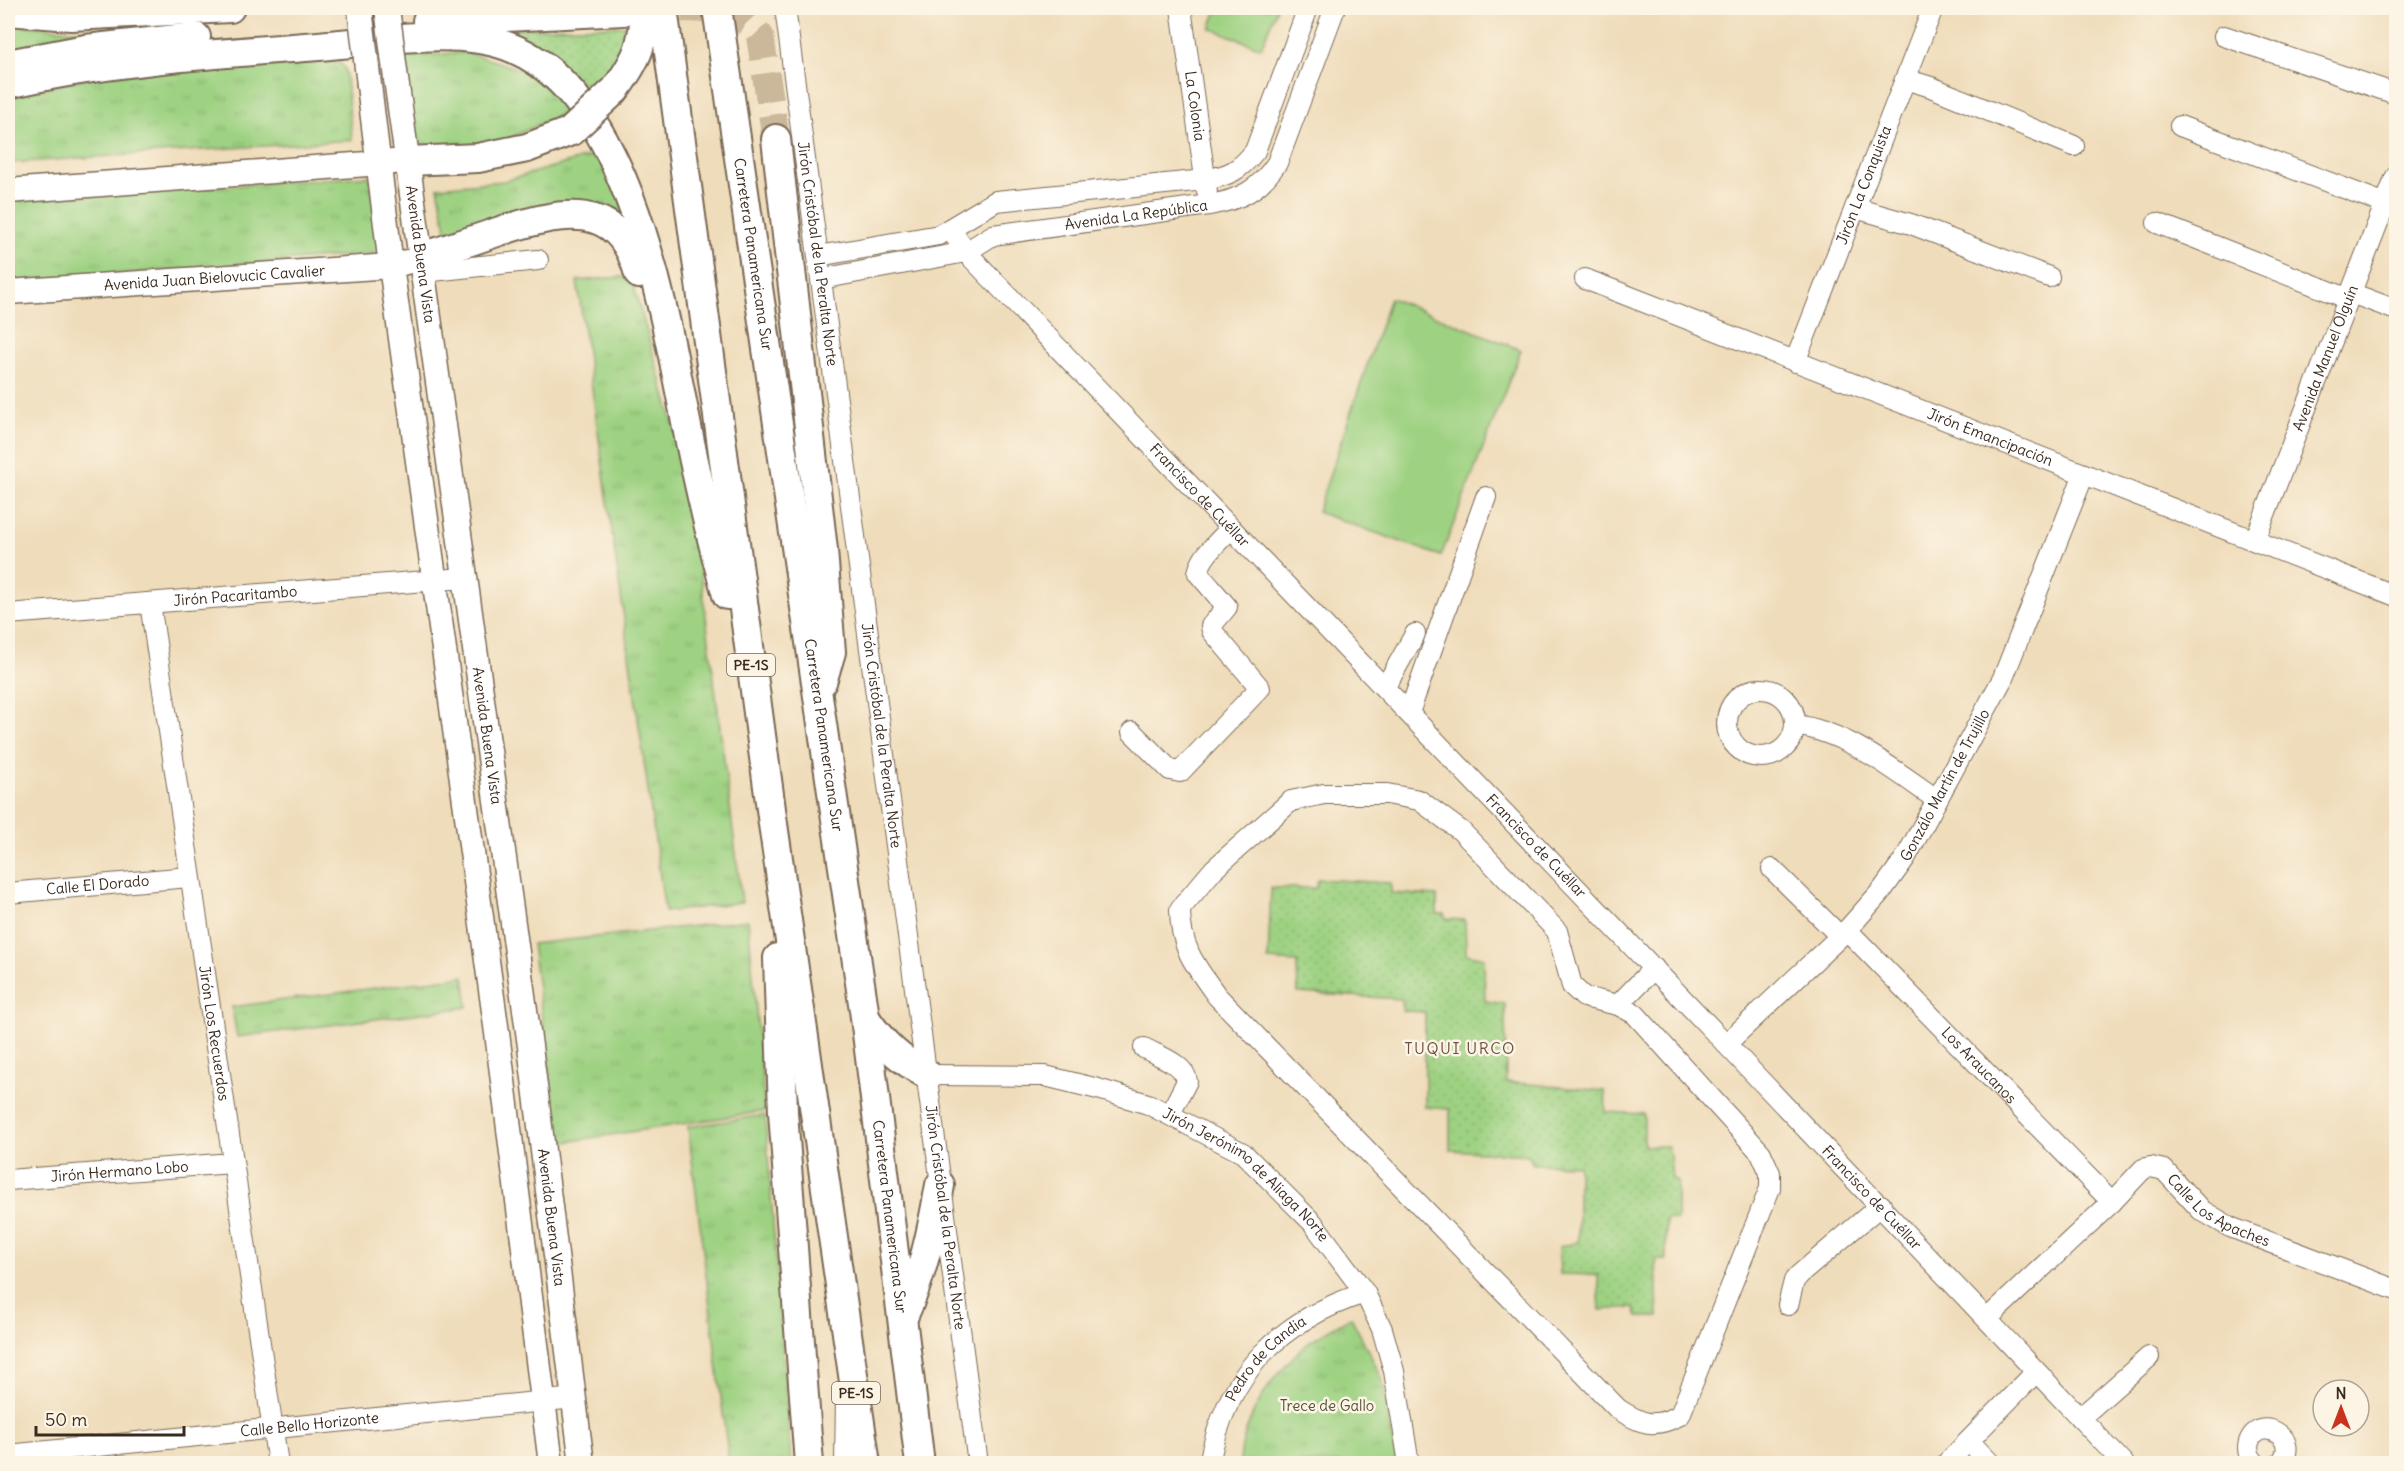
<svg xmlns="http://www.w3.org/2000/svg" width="2404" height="1471" font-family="Delius,sans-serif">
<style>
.grass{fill:url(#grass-dots);stroke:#6c7e50;stroke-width:1.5}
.park{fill:url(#park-tufts);stroke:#6c7e50;stroke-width:1.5}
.garden{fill:#9ed282;stroke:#6c7e50;stroke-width:1.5}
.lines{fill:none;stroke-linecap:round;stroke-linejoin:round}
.highway-tunnel{stroke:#cbb89b;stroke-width:28;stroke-dasharray:28 14;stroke-linecap:butt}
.minor-casing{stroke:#7a6855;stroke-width:22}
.major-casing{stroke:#7a6855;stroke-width:27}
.highway-casing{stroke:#7a6855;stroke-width:32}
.minor{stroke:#fff;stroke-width:20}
.major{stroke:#fff;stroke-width:24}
.highway{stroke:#fff;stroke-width:28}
.major-bridge-casing{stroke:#7a6855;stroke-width:27;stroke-linecap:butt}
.highway-bridge-casing{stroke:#7a6855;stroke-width:32;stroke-linecap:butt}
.major-bridge{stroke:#fff;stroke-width:24}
.highway-bridge{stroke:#fff;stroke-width:28}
.labels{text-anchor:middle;stroke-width:5;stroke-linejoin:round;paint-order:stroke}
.shield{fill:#fcf5e5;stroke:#75675a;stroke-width:1.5}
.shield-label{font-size:14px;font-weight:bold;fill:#3b2a1e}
.street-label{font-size:15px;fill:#3b2a1e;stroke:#fcf5e5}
.park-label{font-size:15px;fill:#545437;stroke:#fcf5e5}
.neighbourhood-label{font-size:16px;letter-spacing:1.5px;fill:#6c5043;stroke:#fcf5e5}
</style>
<defs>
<pattern id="grass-dots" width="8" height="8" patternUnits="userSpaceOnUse" patternTransform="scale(1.5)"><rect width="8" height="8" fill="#9ed282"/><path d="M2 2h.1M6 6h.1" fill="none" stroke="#89b470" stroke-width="1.8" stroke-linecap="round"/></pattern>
<pattern id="park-tufts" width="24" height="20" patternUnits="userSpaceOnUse" patternTransform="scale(1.5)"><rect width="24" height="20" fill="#9ed282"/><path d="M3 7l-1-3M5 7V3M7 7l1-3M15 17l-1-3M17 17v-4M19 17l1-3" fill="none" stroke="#89b470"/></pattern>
</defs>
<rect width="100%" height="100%" fill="#fcf5e5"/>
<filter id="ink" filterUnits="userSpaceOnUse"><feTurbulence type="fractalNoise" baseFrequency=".0167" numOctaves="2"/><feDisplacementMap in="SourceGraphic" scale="12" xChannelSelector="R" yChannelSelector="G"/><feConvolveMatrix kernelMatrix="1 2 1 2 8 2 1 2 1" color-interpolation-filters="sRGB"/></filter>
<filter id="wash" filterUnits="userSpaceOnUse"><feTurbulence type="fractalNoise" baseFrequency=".008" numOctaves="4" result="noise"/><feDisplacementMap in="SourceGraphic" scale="24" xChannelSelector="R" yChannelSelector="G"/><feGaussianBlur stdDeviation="1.35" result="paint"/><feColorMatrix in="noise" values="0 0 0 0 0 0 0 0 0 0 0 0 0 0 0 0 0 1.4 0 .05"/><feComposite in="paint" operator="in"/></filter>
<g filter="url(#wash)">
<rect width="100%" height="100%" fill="#efdcba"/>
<!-- grass -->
<path class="grass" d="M625 26C629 56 610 75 590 94 560 55 537 48 492 32L488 29Z
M1318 879 1391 883V893L1437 896V914H1444L1446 919 1465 920 1466 954 1484 958 1485 1001 1505 1004 1506 1082 1605 1091 1606 1112 1644 1114V1146H1669L1672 1179 1677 1180V1220L1666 1219V1260H1656L1658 1317H1637L1634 1307 1600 1310 1598 1275 1560 1274 1559 1247 1578 1242V1165L1533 1164 1528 1155 1450 1150V1109L1425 1107V1012L1403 1011 1402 999 1298 993 1297 962 1268 960 1271 888H1316Z"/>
<!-- park -->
<path class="park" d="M8 24 70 30 137 28V32L70 37 8 51Z
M465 52 527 71 571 110 498 143 413 152 399 58Z
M339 61 345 69 352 140 8 163V97L98 75Z
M598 154 627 214 549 203 448 239 438 187 504 181Z
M369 176 381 253 8 283V201Z
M631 276 688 475 742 902 665 912 577 281Z
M748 920 765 1111 559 1143 532 944Z
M464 976 468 1007 237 1037 232 1007Z
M765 1115 791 1463H729L688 1127Z
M1351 1317 1382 1378 1397 1463H1240C1242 1417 1275 1370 1311 1341 1323 1332 1338 1325 1351 1317Z"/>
<!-- garden -->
<path class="garden" d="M1218 8H1277L1261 48 1210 28Z
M1390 298 1521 350 1441 556 1317 512Z"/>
</g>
<g filter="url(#ink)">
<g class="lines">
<!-- highway-tunnel -->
<path class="highway-tunnel" d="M639 10 686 8 727 10 747 22 760 36 776 139"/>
<!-- minor casing -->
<g class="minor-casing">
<g id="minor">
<path id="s1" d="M785 8 978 1464"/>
<path id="s2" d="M1181 8 1207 192"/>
<path d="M2224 36 2396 94"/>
<path d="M1905 79 1931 87 2074 146"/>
<path d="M2180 126 2386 204"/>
<path d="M1855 208 1911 224 2049 277"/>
<path d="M2157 223 2349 299"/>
<path id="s3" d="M951 230 966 252 1726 1044 2124 1464"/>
<path d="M818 256 939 235 996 201 1205 180C1230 175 1239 171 1255 151L1308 8"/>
<path d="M423 272 538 260"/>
<path id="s4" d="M821 279 966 252 993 235 1209 205C1240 200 1259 190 1277 163L1335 8"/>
<path id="s5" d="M1585 279 2396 596"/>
<path d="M2351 293 2396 310"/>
<path id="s6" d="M1795 362 1933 8"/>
<path id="s7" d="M2255 540 2396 176"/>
<path id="s8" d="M150 603 278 1464"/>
<path id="s9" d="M8 614 464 578"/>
<path d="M1383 686 1391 677 1415 634"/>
<circle cx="1761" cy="723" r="34"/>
<path d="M1409 713 1486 497"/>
<path d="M1795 725C1847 732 1894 770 1936 799"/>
<path d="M1132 732 1170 770 1180 772 1260 688 1212 631 1211 626 1227 607 1198 573C1201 556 1219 541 1231 528"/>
<path d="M1324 794H1387L1419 800 1461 831 1557 931 1572 986 1584 997 1618 1005 1635 1014 1761 1153 1770 1173V1188L1680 1415C1654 1429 1641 1424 1618 1409L1217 996C1195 966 1180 947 1180 909L1214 869 1291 801Z"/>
<path d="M1772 869 1840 936"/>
<path id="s10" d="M8 893 189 877"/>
<path id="s11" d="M1847 930 2112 1202"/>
<path d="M1618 1005 1654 968"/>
<path id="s12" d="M1726 1044 1847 930 1883 889 1906 857 2003 678 2084 474"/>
<path d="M1144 1048C1158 1056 1185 1064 1187 1081L1170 1114"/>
<path id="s13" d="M928 1075 1045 1076 1098 1089 1148 1104 1243 1153 1313 1223 1365 1293 1382 1329 1394 1371 1409 1464"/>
<path id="s14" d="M8 1180 232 1163"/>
<path d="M1788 1305 1794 1281 1799 1275 1881 1205"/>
<path id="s15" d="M1988 1318 2112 1202 2143 1169 2151 1167 2164 1170 2201 1210 2230 1227 2396 1290"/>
<path d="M2080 1418 2149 1357"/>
<path d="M1969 1441 1991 1464"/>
<path id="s16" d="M8 1455 575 1398"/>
<path d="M845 1464 846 1396"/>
<path id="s17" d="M1209 1464C1226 1374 1279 1320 1365 1293"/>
<path d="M1946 1464 2036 1372"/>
<path d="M2256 1464C2250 1458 2246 1451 2249 1442 2260 1413 2304 1440 2279 1464"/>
</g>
</g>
<!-- major casing -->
<g class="major-casing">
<g id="major">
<path id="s18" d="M396 79 530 1046 582 1464"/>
<path d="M369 85 391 266 497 1033 551 1464"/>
<path d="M8 191 394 162"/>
<path id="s19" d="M8 292 391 266 406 262"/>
</g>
</g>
<!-- highway casing -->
<g class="highway-casing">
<g id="highway">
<path d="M663 8 773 824 866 1464"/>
<path id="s20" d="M717 8 865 1017 920 1464"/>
<path d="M8 11 71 16 230 8"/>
<path d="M427 21 623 11"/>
<path d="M8 64 86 49 196 37"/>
<path d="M8 84C109 60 214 54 318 46 375 42 454 26 507 46 632 91 666 324 689 437 700 491 712 543 727 595"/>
<path d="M615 90C638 58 642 47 646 8"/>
<path d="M776 139 823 550 831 652 822 682"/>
<path d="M408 161 478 158 527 148 571 131"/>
<path d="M421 257C447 249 474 240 500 231 560 212 618 197 639 274"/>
<path d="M778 958 783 1112 809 1464"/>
<path d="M866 1019C883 1044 900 1060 928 1075"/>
<path d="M904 1315C923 1274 932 1230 940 1185"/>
</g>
</g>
<!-- minor -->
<use href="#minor" class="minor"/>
<!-- major -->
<use href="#major" class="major"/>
<!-- highway -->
<use href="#highway" class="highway"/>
<!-- major-bridge casing -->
<g class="major-bridge-casing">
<path id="major-bridge" d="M360 8 369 85
M387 8 396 79"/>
</g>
<!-- highway-bridge casing -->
<g class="highway-bridge-casing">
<path id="highway-bridge" d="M571 131 615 90"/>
</g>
<!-- major-bridge -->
<use href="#major-bridge" class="major-bridge"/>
<!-- highway-bridge -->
<use href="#highway-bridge" class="highway-bridge"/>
</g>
</g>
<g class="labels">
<!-- shield labels -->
<g class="shield">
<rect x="727" y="654" width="48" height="22" rx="4.5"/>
<rect x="832" y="1382" width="48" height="22" rx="4.5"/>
</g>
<g class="shield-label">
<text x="751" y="670">PE-1S</text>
<text x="856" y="1398">PE-1S</text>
</g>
<!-- street labels -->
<g class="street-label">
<text dy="5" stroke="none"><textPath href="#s2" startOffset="99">La Colonia</textPath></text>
<text dy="5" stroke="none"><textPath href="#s6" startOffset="190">Jirón La Conquista</textPath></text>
<text dy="5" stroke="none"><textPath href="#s4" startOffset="324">Avenida La República</textPath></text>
<text dy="5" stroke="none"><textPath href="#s18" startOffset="177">Avenida Buena Vista</textPath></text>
<text dy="5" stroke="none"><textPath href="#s20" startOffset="249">Carretera Panamericana Sur</textPath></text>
<text dy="5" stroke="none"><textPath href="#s1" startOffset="248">Jirón Cristóbal de la Peralta Norte</textPath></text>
<text dy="5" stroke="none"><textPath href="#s19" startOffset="207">Avenida Juan Bielovucic Cavalier</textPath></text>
<text dy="5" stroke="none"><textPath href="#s7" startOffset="195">Avenida Manuel Olguín</textPath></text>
<text dy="5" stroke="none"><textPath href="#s5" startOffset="435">Jirón Emancipación</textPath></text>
<text dy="5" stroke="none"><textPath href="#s3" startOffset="364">Francisco de Cuéllar</textPath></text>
<text dy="5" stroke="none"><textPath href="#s9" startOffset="228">Jirón Pacaritambo</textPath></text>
<text dy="5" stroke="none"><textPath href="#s18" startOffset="663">Avenida Buena Vista</textPath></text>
<text dy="5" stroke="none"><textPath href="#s20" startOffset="735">Carretera Panamericana Sur</textPath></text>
<text dy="5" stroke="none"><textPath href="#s1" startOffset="734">Jirón Cristóbal de la Peralta Norte</textPath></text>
<text dy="5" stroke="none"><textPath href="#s12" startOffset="342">Gonzálo Martín de Trujillo</textPath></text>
<text dy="5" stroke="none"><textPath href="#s3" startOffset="850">Francisco de Cuéllar</textPath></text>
<text dy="5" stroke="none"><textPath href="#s10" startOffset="90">Calle El Dorado</textPath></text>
<text dy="5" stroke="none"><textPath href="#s8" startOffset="435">Jirón Los Recuerdos</textPath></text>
<text dy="5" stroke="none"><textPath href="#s11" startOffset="189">Los Araucanos</textPath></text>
<text dy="5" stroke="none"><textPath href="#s14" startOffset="112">Jirón Hermano Lobo</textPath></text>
<text dy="5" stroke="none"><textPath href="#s13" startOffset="346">Jirón Jerónimo de Aliaga Norte</textPath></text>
<text dy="5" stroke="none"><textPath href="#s3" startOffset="1336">Francisco de Cuéllar</textPath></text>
<text dy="5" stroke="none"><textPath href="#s15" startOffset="306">Calle Los Apaches</textPath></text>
<text dy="5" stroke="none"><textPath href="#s20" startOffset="1221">Carretera Panamericana Sur</textPath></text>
<text dy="5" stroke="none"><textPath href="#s18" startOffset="1149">Avenida Buena Vista</textPath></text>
<text dy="5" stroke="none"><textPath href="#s1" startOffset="1220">Jirón Cristóbal de la Peralta Norte</textPath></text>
<text dy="5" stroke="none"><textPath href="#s17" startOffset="123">Pedro de Candia</textPath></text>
<text dy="5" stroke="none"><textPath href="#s16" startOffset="303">Calle Bello Horizonte</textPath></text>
</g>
<!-- park labels -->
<g class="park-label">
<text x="1327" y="1411">Trece de Gallo</text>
</g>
<!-- neighbourhood labels -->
<g class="neighbourhood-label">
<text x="1460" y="1054">TUQUI URCO</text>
</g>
</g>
<!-- margin -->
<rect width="2404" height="1471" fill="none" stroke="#fcf5e5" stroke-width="30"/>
<!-- north arrow -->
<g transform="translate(2341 1408)"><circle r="28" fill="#fcf5e5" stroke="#afa495" stroke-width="1.5"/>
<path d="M0-4.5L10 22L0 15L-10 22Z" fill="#c8321e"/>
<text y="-9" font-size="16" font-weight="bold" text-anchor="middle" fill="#3b2a1e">N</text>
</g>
<!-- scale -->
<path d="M36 1426v9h148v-9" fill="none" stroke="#3b2a1e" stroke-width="3"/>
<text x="45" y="1426" font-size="18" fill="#3b2a1e" stroke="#fcf5e5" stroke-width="4.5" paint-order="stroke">50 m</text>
</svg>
